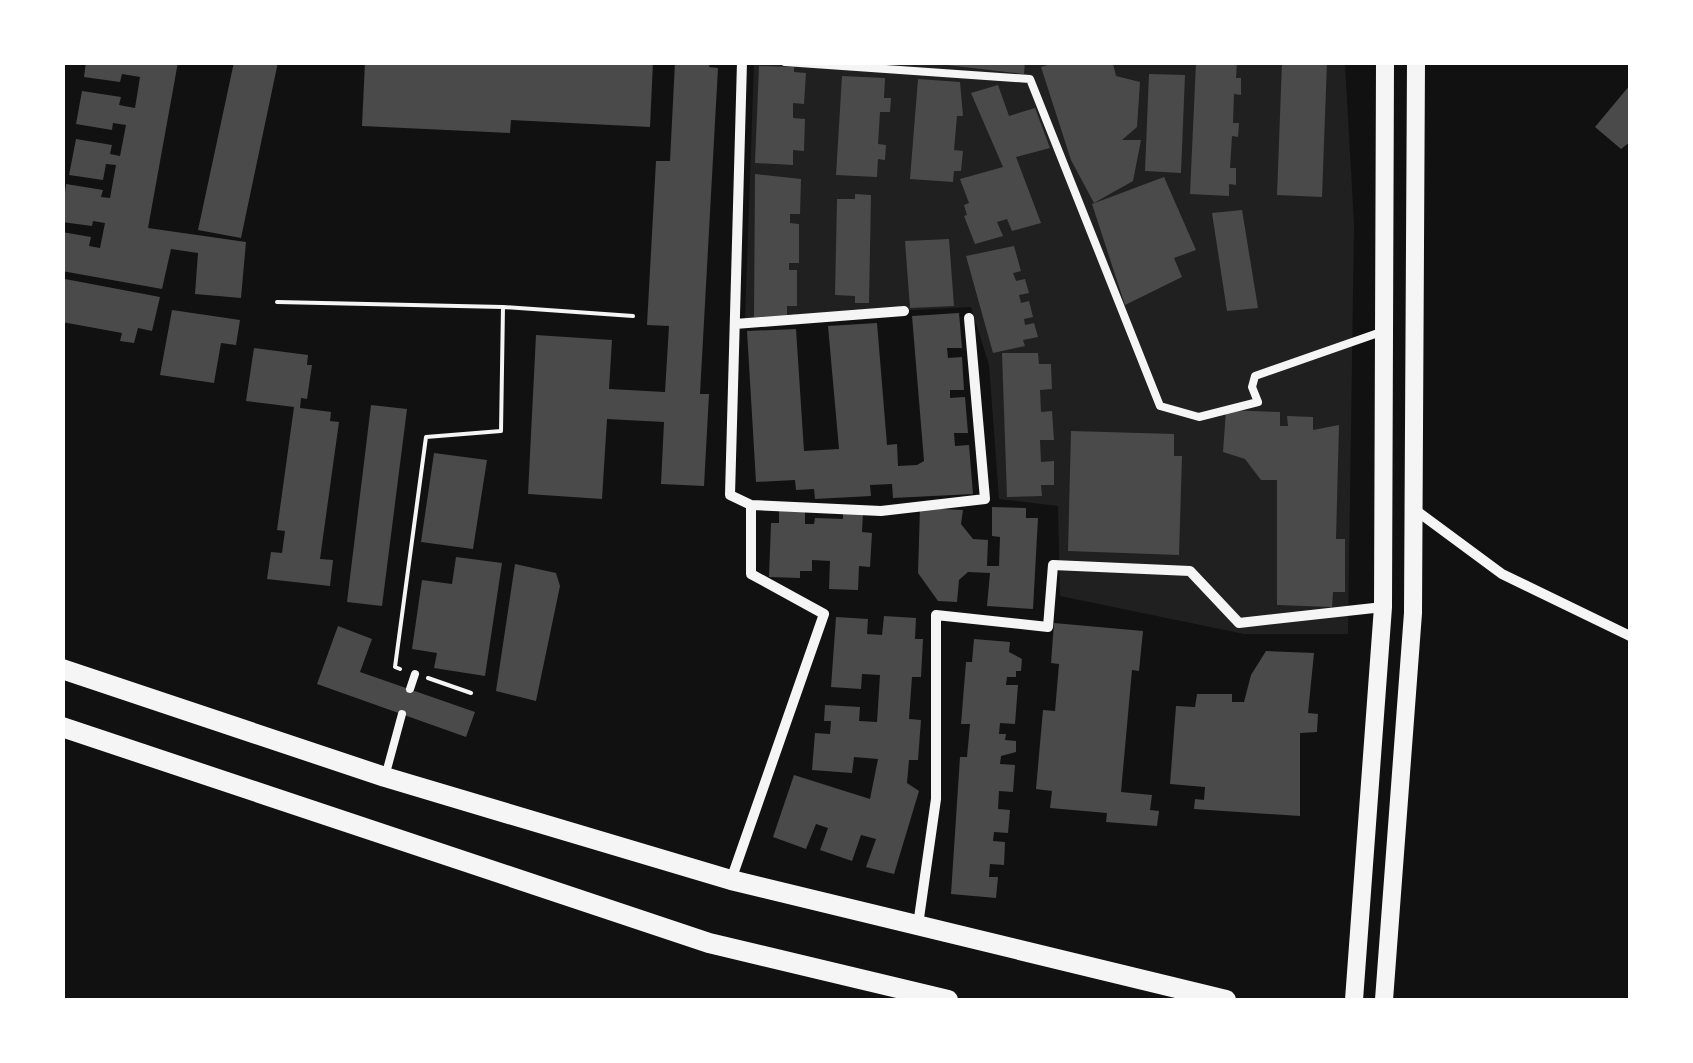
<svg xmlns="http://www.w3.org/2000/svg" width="1693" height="1063" font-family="'Golos Text',sans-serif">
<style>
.green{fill:#202020}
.building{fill:#4a4a4a}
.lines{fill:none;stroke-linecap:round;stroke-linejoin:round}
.path{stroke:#f5f5f5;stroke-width:4}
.service{stroke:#f5f5f5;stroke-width:8}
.minor{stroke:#f5f5f5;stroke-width:10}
.tertiary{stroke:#f5f5f5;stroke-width:18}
.secondary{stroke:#f5f5f5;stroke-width:20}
</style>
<rect width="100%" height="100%" fill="#111"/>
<!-- green -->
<path class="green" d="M754 63H1345L1354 224 1348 634H1244L1060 596 1058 506 999 499 989 365 971 307 745 319Z"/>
<!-- building -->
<path class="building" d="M86 62H178L148 228 246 242 241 298 195 294 198 253 171 249 162 289 62 271V232L91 237 89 246 100 248 105 223 93 221 92 226 62 222 66 184 103 190 101 197 110 198 116 165 106 164 103 180 69 175 76 139 112 145 110 154 120 156 126 125 113 123 112 130 76 124 82 91 121 97 119 105 135 108 140 77 122 74 120 82 84 77Z
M234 62H278L241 238 198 230Z
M365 62H653L650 127 511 120 510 133 362 126Z
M675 62H710L709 67 718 68 700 394H709L704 486 661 484 664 422 607 419 602 499 528 494 536 335 612 340 609 389 665 392 669 326 647 325 656 161H670Z
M920 62H1025L1024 74Z
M1058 62 1113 64 1116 76 1140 82 1137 127 1122 140H1141L1133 181 1094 203 1071 160 1041 67Z
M1196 62H1237L1236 78H1241V95L1234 94 1233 123H1239L1238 137 1232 136 1230 168H1236V185L1229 184V196L1190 194Z
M1282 62H1327L1322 197 1277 195Z
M759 66 794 67V72L806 73 804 104 793 103V118L805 119 804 151 793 150V165L755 163Z
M1149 74 1185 75 1181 173 1145 171Z
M842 76 885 78 884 98H891L890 112H880L878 144 886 145 885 160 878 159 877 177 836 175Z
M918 79 960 82 963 116H957L954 150 963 151 961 171H954L953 182 910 179Z
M998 85 1009 116 1035 108 1050 148 1016 157 1041 223 1012 231 1007 219 997 222 1003 236 975 244 964 216 967 215 964 205 969 203 960 179 1003 167 971 93Z
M1630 85V142L1621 149 1595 127Z
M755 174 801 179 800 214H790V223L799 224V263H789V270H797V306H787V318L754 317Z
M1164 177 1196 250 1174 258 1182 277 1125 305 1092 204Z
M855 194 871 195 869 303H855V296L835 295 837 199H855Z
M1242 210 1258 308 1227 311 1212 213Z
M949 239 954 306 910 308 905 241Z
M1014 246 1021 271 1013 273 1016 281 1025 279 1029 293 1019 295 1021 303 1029 301 1033 317 1024 319 1025 325 1034 323 1038 337 1023 340 1025 346 993 353 966 256Z
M65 279 160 297 152 331 138 328 134 343 120 341 122 333 62 322Z
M172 310 240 320 236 345 221 343 214 383 160 375Z
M959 313 962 348H947L948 358 962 357 964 390H950V398L965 397 968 433H954L955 446 969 445 973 494 893 498 892 484 870 485 871 496 815 499 814 489 796 490 795 480 756 482 747 331 796 329 804 451 839 449 828 326 877 323 887 445 897 444 898 466 917 465 924 461 912 316Z
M254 348 308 355 307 365H312L307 399 301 398 300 408 331 412 330 421 339 422 320 559 333 560 330 586 267 579 271 552 282 553 285 531 277 530 294 407 246 401Z
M1002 353H1038L1039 364H1051L1052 389 1040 390 1041 412 1052 411 1054 440H1040L1041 462 1054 461V485H1041L1042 496 1007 497Z
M371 405 407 409 382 606 347 602Z
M1226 410 1280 412V426H1288L1287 416 1313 417V430L1339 425 1336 539H1345V592H1333L1332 607 1277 605V480H1261L1245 459 1223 452Z
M1071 431 1174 434V456H1182L1179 555 1068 551Z
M434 453 487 460 473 549 421 542Z
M992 507 1026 508V518H1038L1033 609 987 606 990 573 968 572 959 580 957 602 938 601 918 573 920 508 963 510 961 524 973 539 988 540 987 566H999L1000 537 992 536Z
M779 509 805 510V524H814L815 518 843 519V512L863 513 862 532 872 533 870 567 859 566 858 590 829 589 830 561 812 560V571H800V578L769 577 771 523H779Z
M456 557 502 563 485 676 434 668 437 653 412 649 422 580 452 584Z
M515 564 556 573 560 586 536 701 496 691Z
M884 616 916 618 915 639H923L921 677H912L909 719 921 720 918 760H909L907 783 919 791 894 874 866 867 876 839 861 835 852 861 820 850 828 828 816 824 806 849 773 837 794 775 870 799 878 759 854 757 852 773 812 770 815 733 830 734 831 721H824L825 705 860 707 859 721 877 722 880 675 862 674 861 689 831 687 836 617 868 619 867 634 882 635Z
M1054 623 1143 631 1139 671 1132 670 1121 792 1152 795 1150 810 1159 811 1157 826 1106 822 1107 813 1050 808 1052 791 1036 789 1043 710 1055 711 1059 664 1051 663Z
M338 626 372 639 360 672 475 712 466 737 317 684Z
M974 639 1010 642 1009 652 1022 659 1021 671H1016V677H1007L1006 685H1018L1015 724 1000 723 999 734H1006L1005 740 1016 741V752L1001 756 1000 764 1015 765 1013 792 999 791 998 809 1010 810 1008 833 994 832 993 841 1005 842 1004 865 990 864 989 877H998L996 898 951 894 960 757H967L970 724H961L966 662H972Z
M1266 651 1314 653 1308 713 1318 714 1317 732 1300 733V816L1194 809 1195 799 1204 800 1205 787 1170 784 1176 706 1195 707 1197 694H1232V702H1244L1251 675Z"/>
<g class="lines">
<!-- path -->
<path class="path" d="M277 302 503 307
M400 669 395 667 426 437 501 431 503 307 633 316
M428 678 471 693"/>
<!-- service -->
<path class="service" d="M785 62 1030 79 1160 406 1199 417 1258 402 1252 387 1255 376 1381 332
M410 689 415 674
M386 773 402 714"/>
<!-- minor -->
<path class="minor" d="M735 324 904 311
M751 505 881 511 985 499 969 318
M1414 509 1502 574 1630 636
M731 880 824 614 751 574V505L730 495 742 62
M918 925 936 799V615L1048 627 1053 565 1190 571 1239 623 1383 607"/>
<!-- tertiary -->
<path class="tertiary" d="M1354 1000 1383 607 1385 62
M1384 1000 1413 613 1416 62"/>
<!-- secondary -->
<path class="secondary" d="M62 669 385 777 731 880 1226 1000
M62 727 709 943 948 1000"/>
</g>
<!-- border -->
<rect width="1693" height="1063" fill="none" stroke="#ffffff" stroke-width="130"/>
</svg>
